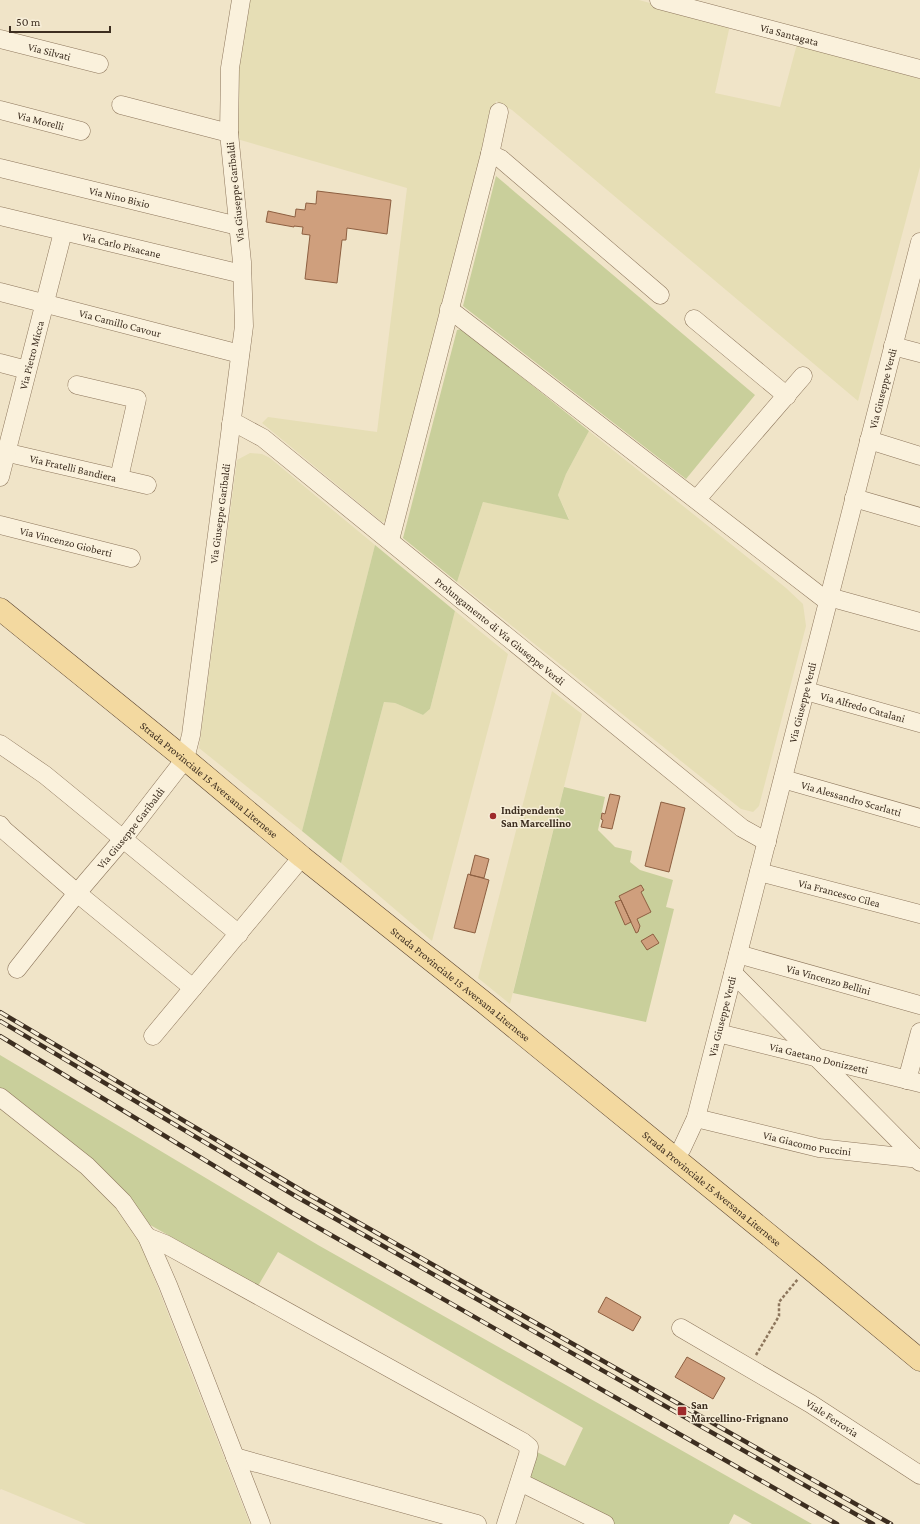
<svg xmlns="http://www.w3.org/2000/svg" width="920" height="1524" font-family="'Crimson Pro',serif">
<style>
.farmland{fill:#e6deb5}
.green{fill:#c9cf9b}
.building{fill:#cf9f7d;stroke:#8d5f41}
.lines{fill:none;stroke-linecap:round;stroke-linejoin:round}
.minor-casing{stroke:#8d765c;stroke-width:19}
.major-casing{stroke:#5b4430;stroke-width:23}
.path{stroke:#8d765c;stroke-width:2.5;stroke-dasharray:3 2;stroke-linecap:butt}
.minor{stroke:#faf1dc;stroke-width:18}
.major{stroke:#f3d9a0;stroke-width:22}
.rail-casing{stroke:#3d2e20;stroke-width:4.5}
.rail{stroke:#f7eed8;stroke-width:3;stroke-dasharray:9;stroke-linecap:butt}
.poi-dot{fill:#9e2a2b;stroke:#f7eed8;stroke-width:1.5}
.labels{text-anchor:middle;stroke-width:3;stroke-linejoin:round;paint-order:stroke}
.street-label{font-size:11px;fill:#3d2e20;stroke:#f7eed8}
.poi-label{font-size:11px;font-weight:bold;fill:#3d2e20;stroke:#f7eed8;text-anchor:start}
</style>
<rect width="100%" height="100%" fill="#f0e4c8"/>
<!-- farmland -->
<path class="farmland" d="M248 0H639L730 25 715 93 780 107 797 44 920 79V167L858 401 512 110 496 101 386 521 382 522 262 423 268 417 377 432 407 188 237 139 238 72Z
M589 431 786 588 803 604 806 626 759 806 753 812 741 809 457 582 483 502 569 519 558 495 566 474Z
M250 453 262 454 270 458 375 545 302 831 199 748 237 460Z
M455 611 508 654 432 941 341 863 384 702 395 703 423 715 430 709Z
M552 691 582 714 510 1004 478 978Z
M0 1104 76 1167 115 1203 139 1239 250 1524H86L1 1489 0 1490Z"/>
<!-- green -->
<path class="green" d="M496 176 755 395 686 479 463 306Z
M462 329 589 431 566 474 558 495 569 520 483 502 457 582 403 538 457 330Z
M375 545 455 611 430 709 423 715 395 703 384 702 341 863 302 831Z
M564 787 605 797 598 830 615 847 632 851 630 862 640 870 673 880 666 907 674 909 646 1022 513 993Z
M0 1055 318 1245 812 1524H752L734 1514 729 1524H613L527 1481 535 1451 565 1466 583 1428 278 1252 258 1286 145 1222 94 1164 0 1088Z"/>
<!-- building -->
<path class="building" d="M317 191 391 200 387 234 347 228 346 240H342L337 283 305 279 310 235 302 234 303 227 294 226V227L266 222 268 211 295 217 296 209 305 210 306 203 316 204Z
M610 794 620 796 612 829 601 827 603 820 601 819 602 813 605 814Z
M661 802 685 808 669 872 645 866Z
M475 855 489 859 484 878 470 875Z
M468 874 489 880 475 933 454 928Z
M641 885 644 890 641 892 651 912 637 919 640 926 638 932 636 933 619 896Z
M621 900 631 922 625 925 615 902Z
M653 934 659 943 647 950 641 941Z
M606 1297 641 1317 633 1331 598 1312Z
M687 1357 725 1378 713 1399 675 1377Z"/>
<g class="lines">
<!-- minor casing -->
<g class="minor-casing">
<g id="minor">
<path id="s1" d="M659 0 920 69"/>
<path id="s2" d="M0 39 99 64"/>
<path d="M121 105 229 133"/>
<path id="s3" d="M0 110 81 131"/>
<path d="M490 154 501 159 660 295"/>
<path id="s4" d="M0 168 238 226"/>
<path id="s5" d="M0 216 242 274"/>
<path id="s6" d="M0 292 240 354"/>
<path d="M449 309 827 601"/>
<path d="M694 319 787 396"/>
<path d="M893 346 920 353"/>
<path d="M0 363 27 370"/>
<path d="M77 385 137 399 119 478"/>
<path id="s7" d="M231 424 239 425 263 438 742 828 767 842"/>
<path d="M869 440 920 456"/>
<path id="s8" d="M0 451 147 485"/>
<path id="s9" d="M0 477 63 232"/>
<path d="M854 498 920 517"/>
<path d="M697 499 803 376"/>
<path id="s10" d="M0 525 131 558"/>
<path d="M390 540 490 154 499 112"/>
<path d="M829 597 920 622"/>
<path id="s11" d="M806 691 920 723"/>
<path d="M0 744 45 775 239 934"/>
<path id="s12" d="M783 779 920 818"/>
<path d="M0 825 4 830 77 893 193 988"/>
<path id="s13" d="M759 872 920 914"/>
<path id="s14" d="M738 954 920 1005"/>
<path id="s15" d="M17 969 77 893 123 839 185 759 191 735 244 326 242 262 229 133 230 68 241 0"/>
<path d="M733 973 920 1162"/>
<path id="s16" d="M718 1033 920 1083"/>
<path d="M153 1036 302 857"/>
<path d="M907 1080 920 1032"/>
<path d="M0 1097 87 1166 123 1202 147 1237 168 1285 201 1369 261 1524"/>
<path id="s17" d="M696 1118 819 1148 920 1159"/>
<path id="s18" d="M675 1159 682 1148 696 1118 920 242"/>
<path d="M147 1237 165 1244 523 1442 529 1447 528 1455 506 1524"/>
<path id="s19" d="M681 1328 811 1404 920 1475"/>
<path d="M235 1457 477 1524"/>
<path d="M520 1482 605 1524"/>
</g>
</g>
<!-- major casing -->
<g class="major-casing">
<g id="major">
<path id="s20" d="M0 609 185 759 302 857 486 1004 807 1266 920 1360"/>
</g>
</g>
<!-- path -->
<path class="path" d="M756 1355 779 1316V1302L798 1279"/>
<!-- minor -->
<use href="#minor" class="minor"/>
<!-- major -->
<use href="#major" class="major"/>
<!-- rail casing -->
<g class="rail-casing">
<path id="rail" d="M0 1012 301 1190 891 1524
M0 1021 297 1197 873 1524
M0 1036 289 1211 837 1524"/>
</g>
<!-- rail -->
<use href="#rail" class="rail"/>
</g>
<!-- markers -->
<g class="poi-dot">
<circle cx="493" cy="816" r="4"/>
<rect x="677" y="1406" width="10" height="10" rx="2"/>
</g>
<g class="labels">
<!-- street labels -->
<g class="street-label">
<text dy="4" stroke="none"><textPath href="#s1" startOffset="135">Via Santagata</textPath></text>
<text dy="4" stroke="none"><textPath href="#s2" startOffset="51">Via Silvati</textPath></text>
<text dy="4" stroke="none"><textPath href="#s3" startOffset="42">Via Morelli</textPath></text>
<text transform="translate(235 192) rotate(-96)" y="4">Via Giuseppe Garibaldi</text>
<text dy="4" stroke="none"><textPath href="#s4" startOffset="123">Via Nino Bixio</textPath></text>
<text dy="4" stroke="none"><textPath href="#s5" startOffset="125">Via Carlo Pisacane</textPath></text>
<text dy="4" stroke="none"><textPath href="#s6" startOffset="124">Via Camillo Cavour</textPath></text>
<text dy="4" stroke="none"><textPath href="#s9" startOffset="126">Via Pietro Micca</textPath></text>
<text dy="4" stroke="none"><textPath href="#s18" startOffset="799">Via Giuseppe Verdi</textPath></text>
<text dy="4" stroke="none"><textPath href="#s8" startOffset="75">Via Fratelli Bandiera</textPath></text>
<text dy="4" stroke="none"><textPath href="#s15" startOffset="517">Via Giuseppe Garibaldi</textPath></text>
<text dy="4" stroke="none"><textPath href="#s10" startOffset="68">Via Vincenzo Gioberti</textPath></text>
<text dy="4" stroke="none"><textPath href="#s7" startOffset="341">Prolungamento di Via Giuseppe Verdi</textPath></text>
<text dy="4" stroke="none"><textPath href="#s18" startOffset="475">Via Giuseppe Verdi</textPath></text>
<text dy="4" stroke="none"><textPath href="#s11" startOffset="59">Via Alfredo Catalani</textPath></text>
<text dy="4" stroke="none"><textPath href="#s20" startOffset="270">Strada Provinciale 15 Aversana Liternese</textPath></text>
<text dy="4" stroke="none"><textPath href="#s12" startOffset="71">Via Alessandro Scarlatti</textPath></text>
<text dy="4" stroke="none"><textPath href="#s15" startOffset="181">Via Giuseppe Garibaldi</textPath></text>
<text dy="4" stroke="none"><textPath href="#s13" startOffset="83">Via Francesco Cilea</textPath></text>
<text dy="4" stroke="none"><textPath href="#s14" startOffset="94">Via Vincenzo Bellini</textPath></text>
<text dy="4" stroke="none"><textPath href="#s20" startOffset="594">Strada Provinciale 15 Aversana Liternese</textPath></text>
<text dy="4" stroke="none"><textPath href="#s18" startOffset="151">Via Giuseppe Verdi</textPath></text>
<text dy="4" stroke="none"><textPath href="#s16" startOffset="104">Via Gaetano Donizzetti</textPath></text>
<text dy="4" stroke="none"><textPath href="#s17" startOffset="114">Via Giacomo Puccini</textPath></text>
<text dy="4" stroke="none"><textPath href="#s20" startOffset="918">Strada Provinciale 15 Aversana Liternese</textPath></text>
<text dy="4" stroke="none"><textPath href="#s19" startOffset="176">Viale Ferrovia</textPath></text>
</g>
<!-- poi labels -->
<g class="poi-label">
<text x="501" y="814">Indipendente<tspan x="501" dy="13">San Marcellino</tspan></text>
<text x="691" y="1409">San<tspan x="691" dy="13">Marcellino-Frignano</tspan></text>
</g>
</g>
<!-- scale -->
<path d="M10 26v6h100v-6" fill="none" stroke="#3d2e20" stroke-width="2"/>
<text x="16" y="26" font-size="12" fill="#3d2e20" stroke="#f7eed8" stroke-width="3" paint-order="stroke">50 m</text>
</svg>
